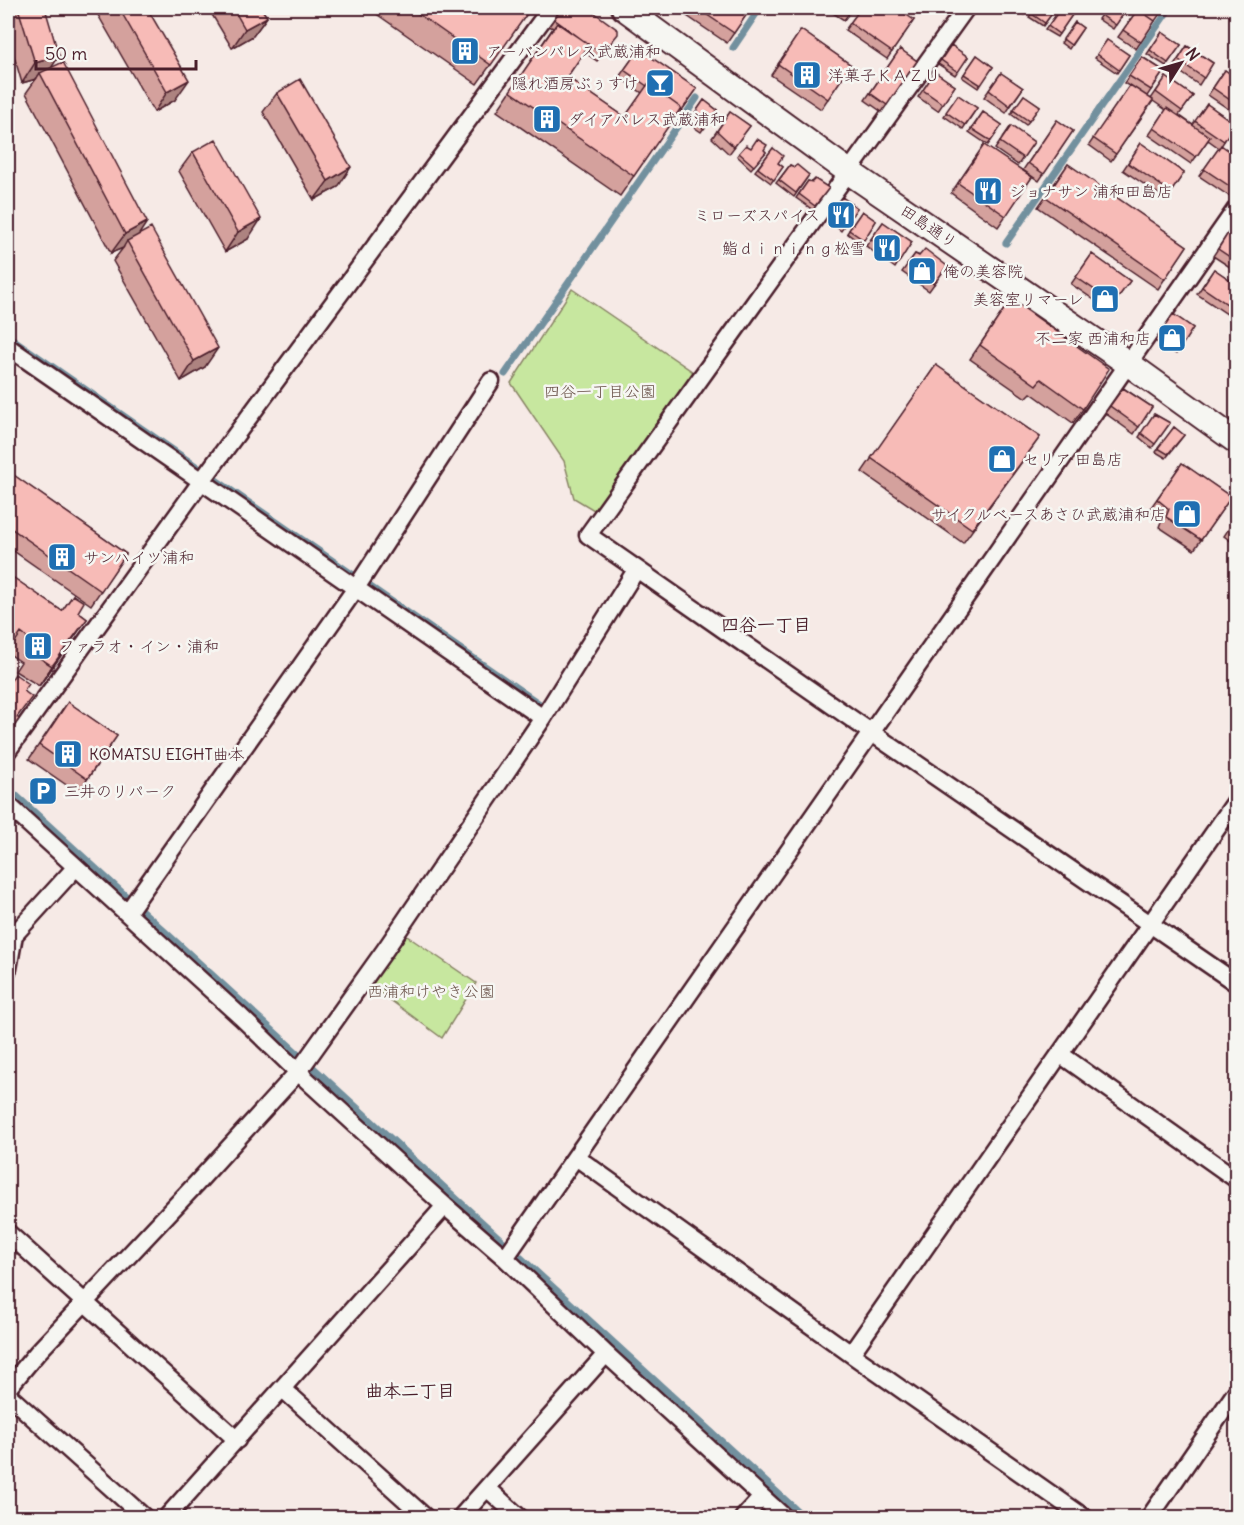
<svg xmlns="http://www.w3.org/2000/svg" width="1244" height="1525" font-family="Delius,'Klee One',sans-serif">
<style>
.green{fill:#c7e79f;stroke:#888365;stroke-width:1.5}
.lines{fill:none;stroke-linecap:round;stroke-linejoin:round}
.stream{stroke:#72909e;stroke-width:7}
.street-casing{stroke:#4a1f2b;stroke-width:21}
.secondary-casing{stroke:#4a1f2b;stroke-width:28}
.street{stroke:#f6f6f2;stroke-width:16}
.secondary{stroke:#f6f6f2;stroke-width:24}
.wall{fill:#d4a19d;stroke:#4a1f2b;stroke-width:1.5}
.shaded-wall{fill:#ad8380;stroke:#4a1f2b;stroke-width:1.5}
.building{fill:#f7bbb7;stroke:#4a1f2b;stroke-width:1.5}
.labels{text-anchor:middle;stroke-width:5;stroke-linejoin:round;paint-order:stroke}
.poi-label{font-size:16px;fill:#4a1f2b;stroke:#f6f6f2;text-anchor:start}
.street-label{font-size:16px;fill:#4a1f2b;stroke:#f6f6f2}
.park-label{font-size:16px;fill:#695148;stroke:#f6f6f2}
.neighbourhood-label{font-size:18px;font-weight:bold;fill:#4a1f2b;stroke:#f6f6f2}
</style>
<rect width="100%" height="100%" fill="#f6eae6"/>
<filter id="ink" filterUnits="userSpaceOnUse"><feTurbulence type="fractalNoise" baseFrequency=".0167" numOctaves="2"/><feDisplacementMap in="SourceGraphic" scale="12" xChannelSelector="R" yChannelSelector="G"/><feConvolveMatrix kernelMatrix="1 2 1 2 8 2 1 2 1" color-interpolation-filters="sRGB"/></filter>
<g filter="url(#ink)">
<!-- green -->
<path class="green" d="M572 289 696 374 599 513 574 498 564 461 511 383Z
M404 934 476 983 442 1038 370 985Z"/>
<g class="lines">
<!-- stream -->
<path class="stream" d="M733 48 760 8
M1006 243 1170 8
M8 336 544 707
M505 374 697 98
M8 788 805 1518"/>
<!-- street casing -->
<g class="street-casing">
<path id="street" d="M966 8 588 535 872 733 1236 983
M8 347 543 718
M8 750 201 482 551 8
M8 805 241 1017 298 1072 445 1206 505 1258 606 1354 785 1518
M127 913 356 588 491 381
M8 969 14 935 75 868
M1060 1054 1236 1179
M576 1157 851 1354 1085 1518
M8 1233 237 1440
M505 1258 1236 209
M851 1354 1236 801
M8 1388 37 1353 196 1184 298 1072 385 950 543 718 636 570
M283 1389 426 1518
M8 1395 145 1518
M487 1488 520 1518
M166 1518 445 1206
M460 1518 606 1354
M743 1518 762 1497
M1149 1518 1236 1392"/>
</g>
<!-- secondary casing -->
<g class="secondary-casing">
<path id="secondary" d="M624 8 849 172 1129 364 1236 441"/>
</g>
<!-- street -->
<use href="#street" class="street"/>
<!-- secondary -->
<use href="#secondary" class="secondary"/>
</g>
<!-- wall -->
<path class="wall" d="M8 8H45L52 67 139 235 205 367 181 381 113 261 123 248 111 253 26 93 36 79 22 83 8 36Z
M94 8H147L175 100 154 112Z
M208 8H261L267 17 253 36 232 48Z
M368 8H531L477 84Z
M562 8 613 41 597 61 584 52 567 77 625 117 642 93 619 77 639 49 697 89 677 117 675 116 620 196 497 111 553 28 549 26Z
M675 8H751L727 43Z
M825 8H853L844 20Z
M861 8 914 20 887 59 845 30Z
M1014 8H1029L1024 15Z
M1036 8H1056L1043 26 1029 17Z
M1061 8 1072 15 1057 37 1045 30Z
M1090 8H1100L1097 12Z
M1106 8 1126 10 1113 29 1098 19Z
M1138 9 1155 21 1136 49 1118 37Z
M1075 22 1083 28 1069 49 1061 43Z
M801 30 851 65 821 109 771 75Z
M1162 32 1181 45 1166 66 1147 54Z
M1107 40 1129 55 1117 73 1095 58Z
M951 45 968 57 955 75 938 64Z
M1187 46 1213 63 1199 85 1173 67Z
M900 49 917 61 882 112 865 100Z
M977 55 993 67 978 88 962 77Z
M1142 57 1164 71 1147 96 1151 99 1166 77 1193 96 1179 115 1193 125 1207 104 1235 124 1221 146 1229 151 1236 140V185L1229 196 1199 176 1219 148 1208 140 1191 164 1149 135 1166 110 1153 101 1111 161 1089 145 1129 86 1124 83Z
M1225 70 1236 78V114L1208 95Z
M935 72 955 86 938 111 918 97Z
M1001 73 1023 88 1006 113 984 97Z
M277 93 338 187 314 200 263 112Z
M958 95 977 108 963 129 944 116Z
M1024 95 1040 106 1026 125 1011 114Z
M704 100 717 110 701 132 688 123Z
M730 112 750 126 729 154 712 138Z
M983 112 1002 125 988 145 969 132Z
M1057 120 1073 131 1039 181 1023 170Z
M1011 126 1034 142 1018 165 995 149Z
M1141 143 1184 173 1166 199 1123 170Z
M984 145 1032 177 998 227 951 193Z
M751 148 764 150 766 152 751 169 737 156 739 153Z
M773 148 778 163 783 167 771 183 755 171Z
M193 152 248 239 225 252 179 171Z
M1068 164 1187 246 1158 289 1038 207Z
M790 165 809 175 794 197 776 183Z
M808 181 829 188 813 210 796 198Z
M842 197 857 208 841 231 827 219Z
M862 211 876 221 861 244 847 233Z
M883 222 912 242 895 268 866 246Z
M1230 230 1236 234V271L1213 256Z
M915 254 947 266 929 291 902 272Z
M1092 254 1130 281 1109 310 1071 284Z
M1214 269 1236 284V320L1197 294Z
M1011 299 1083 409 1073 423 1031 393 1026 398 970 359Z
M1173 314 1193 328 1176 354 1155 341Z
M936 365 1040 437 963 543 862 472Z
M1123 388 1152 407 1134 434 1105 413Z
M1154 414 1170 423 1152 448 1139 437Z
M1174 427 1184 435 1166 458 1156 452Z
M1182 463 1231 497 1194 550 1159 527 1162 519 1149 510Z
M8 471 126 554 91 605 8 547Z
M1236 518V545L1224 536Z
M8 574 62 611 73 595 78 612 87 619 39 686 15 671 21 662 8 653Z
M68 702 117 736 78 793 29 759Z"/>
<!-- shaded-wall -->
<path class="shaded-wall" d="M267 17 253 36 232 48 245 29Z
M59 56 46 76 40 73 36 79 22 83 35 63Z
M189 80 175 100 154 112 167 92Z
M351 167 338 187 314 200 328 181Z
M261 219 248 239 225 252 238 232Z
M147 222 134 242 127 241 123 248 111 253 125 234Z
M218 348 205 367 181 381 194 361Z
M87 619 73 639 39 686 52 666Z"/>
<!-- building -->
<path class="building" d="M18 8H45L59 56 35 63Z
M119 8H147L189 80 167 92Z
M233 8H261L267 17 245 29Z
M410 8H531L491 65Z
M562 8H588L618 30V34L602 54 554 19Z
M697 8H751L734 33Z
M840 8H853L849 13Z
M861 8H896L914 20 892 52 850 23Z
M1021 8H1029L1027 11Z
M1036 8H1056L1045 23 1032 14Z
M1061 8 1072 15 1059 34 1048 26Z
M1106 8H1121L1126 10 1116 25 1101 15Z
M1141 8H1164L1155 21 1139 10Z
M1138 9 1155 21 1141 42 1123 30Z
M1075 22 1083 28 1071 45 1063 39Z
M557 23 589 45 567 77 625 117 648 84 681 108 634 176 510 91Z
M801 30 851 65 828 99 778 64Z
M1162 32 1181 45 1168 63 1150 50Z
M1107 40 1129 55 1119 70 1097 54Z
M951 45 968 57 958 72 941 60Z
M1187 46 1213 63 1204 78 1178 60Z
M639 49 697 89 682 110 680 109 681 108 648 84 647 86 624 70Z
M900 49 917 61 887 105 870 93Z
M977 55 993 67 981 85 964 74Z
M1142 57 1164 71 1151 90 1129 76Z
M63 62 147 222 125 234 40 73Z
M1225 70 1236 78V104L1213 88Z
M935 72 955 86 943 104 923 90Z
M1001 73 1023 88 1010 106 989 90Z
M1166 77 1193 96 1182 111 1156 92Z
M300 79 351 167 328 181 277 93Z
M1130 85 1153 100 1116 154 1093 138Z
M958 95 977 108 965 125 946 112Z
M1024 95 1040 106 1029 121 1013 110Z
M704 100 717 110 704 129 691 119Z
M1207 104 1235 124 1224 141 1195 121Z
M1167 108 1210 137 1196 157 1154 128Z
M730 112 750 126 734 147 717 131Z
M983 112 1002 125 991 141 972 129Z
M1057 120 1073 131 1044 174 1028 163Z
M1011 126 1034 142 1023 158 1000 142Z
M216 139 261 219 238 232 193 152Z
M757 139 767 145 764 150 766 152 754 166 739 153 746 145 751 148Z
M1236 140V153L1231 149Z
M1141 143 1184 173 1171 192 1128 163Z
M984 145 1032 177 1006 216 958 183Z
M1221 145 1236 156V185L1234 189 1204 169Z
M773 148 783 156 778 163 783 167 774 180 758 168Z
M1068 164 1187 246 1165 279 1046 197Z
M790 165 794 167 797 165 809 175 796 193 779 180Z
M815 179 829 188 815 206 799 194 808 181 812 182Z
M842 197 857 208 844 227 829 216Z
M862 211 876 221 864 240 849 230Z
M883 222 912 242 900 261 871 239Z
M151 228 218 348 194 361 127 241Z
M1230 230 1236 234V261L1218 249Z
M925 249 947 266 934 284 907 265 915 254 919 256Z
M1092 254 1130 281 1114 303 1076 277Z
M1214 269 1236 284V310L1202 287Z
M1011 299 1109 369 1083 409 1041 379 1036 385 980 345Z
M1173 314 1193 328 1181 347 1160 334Z
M936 365 1040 437 972 529 871 458Z
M1123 388 1152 407 1139 427 1110 406Z
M1154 414 1170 423 1155 444 1141 433Z
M1174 427 1184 435 1168 454 1158 448Z
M1182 463 1231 497 1201 540 1166 517 1169 509 1157 499Z
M8 471 126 554 101 591 8 526Z
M1236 518V529L1231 526Z
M8 574 62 611 73 595 84 602 78 612 87 619 52 666 29 651 34 643 21 633 15 642 8 636Z
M15 674 29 684 24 691 32 697 17 717 19 719 8 735V685Z
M68 702 117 736 87 779 39 745Z"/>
</g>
<!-- icons -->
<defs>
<g id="building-square" transform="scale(1.5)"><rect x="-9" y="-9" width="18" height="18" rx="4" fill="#1f6fb2" stroke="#f6f6f2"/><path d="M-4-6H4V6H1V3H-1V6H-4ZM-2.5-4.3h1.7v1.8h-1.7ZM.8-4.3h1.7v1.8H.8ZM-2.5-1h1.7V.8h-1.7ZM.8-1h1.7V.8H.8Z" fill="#fff"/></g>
<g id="bar-square" transform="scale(1.5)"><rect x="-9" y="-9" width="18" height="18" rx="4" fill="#1f6fb2" stroke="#f6f6f2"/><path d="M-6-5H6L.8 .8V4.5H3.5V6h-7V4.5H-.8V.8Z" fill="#fff"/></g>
<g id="restaurant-square" transform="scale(1.5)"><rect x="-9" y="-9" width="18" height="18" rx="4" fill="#1f6fb2" stroke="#f6f6f2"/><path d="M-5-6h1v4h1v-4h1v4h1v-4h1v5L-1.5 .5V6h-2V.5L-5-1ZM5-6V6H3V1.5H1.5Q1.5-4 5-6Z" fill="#fff"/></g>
<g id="shop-square" transform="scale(1.5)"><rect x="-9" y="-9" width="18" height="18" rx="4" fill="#1f6fb2" stroke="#f6f6f2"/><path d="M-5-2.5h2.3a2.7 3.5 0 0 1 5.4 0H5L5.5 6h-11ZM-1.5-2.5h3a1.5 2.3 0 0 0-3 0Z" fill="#fff"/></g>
<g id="parking-square" transform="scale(1.5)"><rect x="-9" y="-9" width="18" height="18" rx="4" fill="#1f6fb2" stroke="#f6f6f2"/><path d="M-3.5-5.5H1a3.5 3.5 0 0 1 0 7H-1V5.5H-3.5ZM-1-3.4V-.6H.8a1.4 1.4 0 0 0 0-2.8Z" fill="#fff"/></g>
</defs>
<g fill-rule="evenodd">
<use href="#building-square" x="465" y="51"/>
<use href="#building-square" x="807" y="75"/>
<use href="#bar-square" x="660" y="83"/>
<use href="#building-square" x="547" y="119"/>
<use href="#restaurant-square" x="988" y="191"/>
<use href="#restaurant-square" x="841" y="215"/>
<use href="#restaurant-square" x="887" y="248"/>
<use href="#shop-square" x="922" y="271"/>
<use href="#shop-square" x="1105" y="299"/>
<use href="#shop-square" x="1172" y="338"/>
<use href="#shop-square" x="1002" y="459"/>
<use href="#shop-square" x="1187" y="514"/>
<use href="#building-square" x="62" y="557"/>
<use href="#building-square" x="38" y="646"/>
<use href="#building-square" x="68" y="754"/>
<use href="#parking-square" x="43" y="791"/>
</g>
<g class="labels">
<!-- poi labels -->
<g class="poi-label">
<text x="486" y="57">アーバンパレス武蔵浦和</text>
<text x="828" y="81">洋菓子ＫＡＺＵ</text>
<text x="639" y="89" text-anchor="end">隠れ酒房ぶぅすけ</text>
<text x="568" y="125">ダイアパレス武蔵浦和</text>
<text x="1009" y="197">ジョナサン 浦和田島店</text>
<text x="820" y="221" text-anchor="end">ミローズスパイス</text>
<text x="866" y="254" text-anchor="end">鮨ｄｉｎｉｎｇ松雪</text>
<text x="943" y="277">俺の美容院</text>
<text x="1084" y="305" text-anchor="end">美容室リマーレ</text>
<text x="1151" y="344" text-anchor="end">不二家 西浦和店</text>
<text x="1023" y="465">セリア 田島店</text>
<text x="1166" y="520" text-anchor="end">サイクルベースあさひ武蔵浦和店</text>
<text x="83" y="563">サンハイツ浦和</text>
<text x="59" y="652">ファラオ・イン・浦和</text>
<text x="89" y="760">KOMATSU EIGHT曲本</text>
<text x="64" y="797">三井のリパーク</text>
</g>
<!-- street labels -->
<g class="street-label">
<text transform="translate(929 226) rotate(34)" y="6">田島通り</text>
</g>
<!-- park labels -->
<g class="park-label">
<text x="600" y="397">四谷一丁目公園</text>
<text x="431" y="997">西浦和けやき公園</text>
</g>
<!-- neighbourhood labels -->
<g class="neighbourhood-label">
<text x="766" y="631">四谷一丁目</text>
<text x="410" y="1397">曲本二丁目</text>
</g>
</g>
<!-- margin -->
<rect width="1244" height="1525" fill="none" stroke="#f6f6f2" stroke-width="30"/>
<rect x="15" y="15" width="1214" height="1495" fill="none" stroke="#4a1f2b" stroke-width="2" filter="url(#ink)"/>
<!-- north arrow -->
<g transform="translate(1181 63) rotate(53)" stroke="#f6f6f2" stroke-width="4.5" paint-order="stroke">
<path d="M0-4.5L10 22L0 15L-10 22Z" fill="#4a1f2b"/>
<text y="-9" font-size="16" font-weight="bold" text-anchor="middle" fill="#4a1f2b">N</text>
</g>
<!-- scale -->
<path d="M36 60v9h160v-9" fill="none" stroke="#4a1f2b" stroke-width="3"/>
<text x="45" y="60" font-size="18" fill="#4a1f2b" stroke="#f6f6f2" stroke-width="4.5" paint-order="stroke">50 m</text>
</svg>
